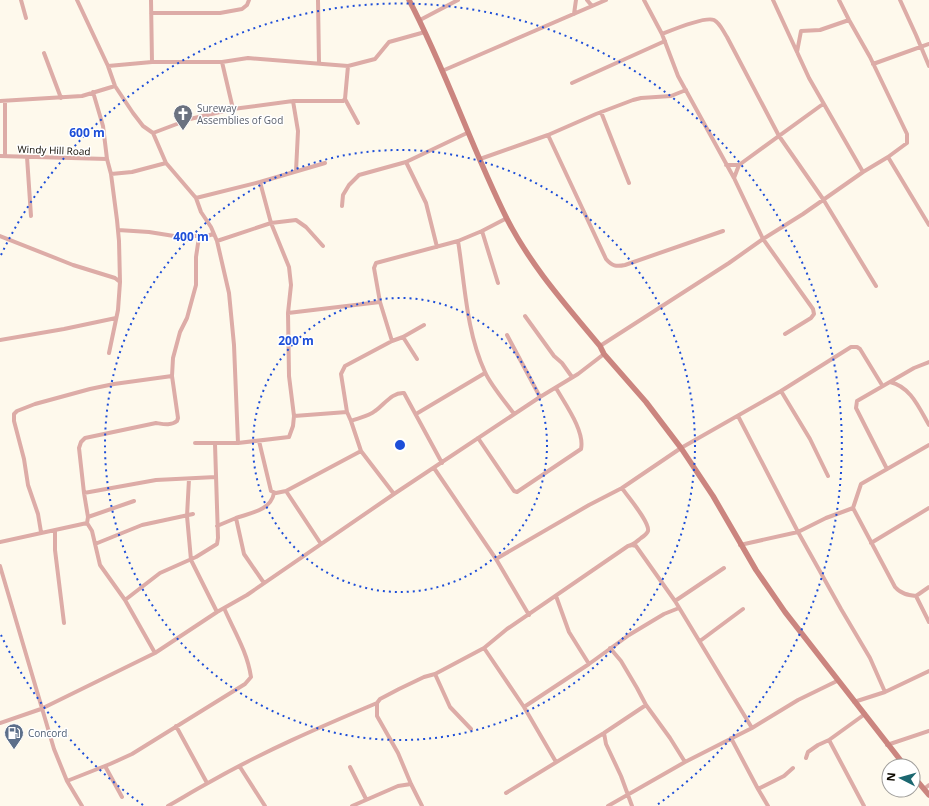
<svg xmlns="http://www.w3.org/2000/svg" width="929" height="806" font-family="'Open Sans',sans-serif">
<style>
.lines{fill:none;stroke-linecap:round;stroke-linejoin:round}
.street{stroke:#ddaca7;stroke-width:4}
.secondary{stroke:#cb857f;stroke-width:5.5}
.ring{fill:none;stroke:#1d4ed8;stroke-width:2;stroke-dasharray:2 4}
.labels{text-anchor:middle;stroke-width:3;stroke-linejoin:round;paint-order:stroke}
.worship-label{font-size:10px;fill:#5b616d;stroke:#fff;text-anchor:start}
.street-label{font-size:10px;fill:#0f0b02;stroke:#fff}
.service-label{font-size:10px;fill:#4e5e75;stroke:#fff;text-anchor:start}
.centre{fill:#1d4ed8;stroke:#fff;stroke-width:2}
.ring-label{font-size:12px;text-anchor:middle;font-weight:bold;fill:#1d4ed8;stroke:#fff;stroke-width:3;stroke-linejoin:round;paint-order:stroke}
</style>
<rect width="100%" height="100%" fill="#fef9ec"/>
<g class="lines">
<!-- street -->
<path class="street" d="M21 0 26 18
M77 0 108 66 115 86 133 113 143 126 153 133 166 163 196 198 201 212 211 227 217 241 229 293 234 345 238 443
M151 0 152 62
M318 0 319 63
M587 0 592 6
M644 0 662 34 678 76 734 178 763 239 813 309 814 314 811 318 785 334
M773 0 809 78 863 172
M900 0 916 35 929 66
M151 13H220L242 9 247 5 249 0
M574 14 576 0
M420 20 458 0
M662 34C672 30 705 16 714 20 720 23 723 31 727 37L779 136 823 199 876 286
M797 52 801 31 820 30 849 20
M44 53 61 98
M222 62 233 109
M873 64 929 44
M108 66 152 62H222L248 58 348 66 375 59 389 42 425 32
M442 71 606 0
M572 83 665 41
M93 92 103 126 107 159 111 174 117 220 119 241 120 282 118 310 109 353
M345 99 358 123
M0 101 82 96 115 86
M293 101 298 131 296 171
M601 112 629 183
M153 133 190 119 233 109 293 101H343L345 99 348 66
M548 135 606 259C612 266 616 267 625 265L723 231
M0 156 107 159
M5 156V101
M27 157 31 216
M888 157 929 225
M480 159 548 135 596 114 633 100 641 98 671 96 686 90
M406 162 426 203 437 247
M726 165H739L823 104
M111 174 132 172 166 163
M734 178 739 165
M196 198 260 182 325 163
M342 206 343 195 349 185 359 175 406 162 467 133
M118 230 149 232 174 236H207L213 234
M482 231 498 283
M0 236 73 265 115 278 120 282
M217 241 271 223 296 220 306 227 323 246
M458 241C465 284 466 331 485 372 490 384 506 403 514 414
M288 313 380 302
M525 316 546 345 554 356 562 363 572 377
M507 335 540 397
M403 337 417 359
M0 340 64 329 116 318
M392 341 380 302 374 268 376 263 458 241 482 231 507 218
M600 346 729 263 763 239 803 214 863 172 888 157 907 143V134L870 57 849 20 839 0
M890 382C911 387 919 408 929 425
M781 391 810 439 828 476
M416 414 485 373
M294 416 347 412
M738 416 798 532 841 609 870 658 885 692
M351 421C359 418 369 416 375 411 384 405 392 392 404 393L442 463
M478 438 514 491 517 492 581 449C585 431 565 404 556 388
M259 441 271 491 276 493 286 491 361 451
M195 443H238L289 437 293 426 294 416 289 376 288 313 291 285 289 267 271 223 260 182
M434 468 496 559 529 615
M887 469 856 408 857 401 914 368 929 362
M189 479 187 516 191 560 217 612
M286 491 321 544
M84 493 156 480 216 477
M394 494 361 451 351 421 347 412 341 374 345 366 392 341 403 337 424 325
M88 517 134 501
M236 518C251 513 271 510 274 493
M217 526 236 518 244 554 264 583
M55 530V550L64 623
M41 532 38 514 28 485 24 459 14 421V414L17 411 35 404 90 389 114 384 172 376
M0 542 87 523
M871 543 929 508
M95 544 142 525 193 514
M632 545 636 546 675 601 752 728
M740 545 798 532 826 518 853 508
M496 559 589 505 622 488 681 448 781 391 851 347H857L860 349 882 385
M0 566 54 749 67 781 82 806
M929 587 916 596 929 622
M556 596 569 632 589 664
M916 596C908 595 901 594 895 587L853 508 861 484 929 445
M125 600 160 573 196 557 217 544 218 538 215 444
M675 601 724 568
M700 641 743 609
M610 648 621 661 637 688 646 705 670 738 685 762
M155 653 125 600 100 565 92 531 87 523 88 517 84 493 79 448 81 442 85 438 156 423C163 424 171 426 177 421L178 418 172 376 173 358 180 332 187 318 196 285V257L199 237
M435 674 450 707 471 729
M854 702 885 692 929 671
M524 707 589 664 629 635 664 614 679 608
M0 723 41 709 155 653 217 612 247 595 394 494 540 397 578 374 604 354
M176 726 207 783
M604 733 606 744 621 776 632 806
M731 738 758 789 768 806
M829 740 864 806
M887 745 929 731
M806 758 808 752 818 745 829 740 865 714
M556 762 524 707 484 648 507 629 628 546C634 545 637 541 641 538 644 536 647 534 648 531 650 522 627 496 622 488
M105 766 122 797
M240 767 265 806
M350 767 366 799
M67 781 110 764 132 754 245 684 251 677C247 651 234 631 224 608
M758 789 784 776 793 768
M924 789 929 785
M506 793 604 733 646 705
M168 806C182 798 195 790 208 783 262 752 320 727 377 703
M352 806 398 786 411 784
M422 806 411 784 398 753 377 716V703L380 699 399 689 424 677 435 674 484 648
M608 806 685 762 752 728 798 700 837 681"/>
<!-- secondary -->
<path class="secondary" d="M409 0C446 70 471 147 507 219 531 266 566 305 600 346L604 354 646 402 681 448 713 496 756 570 785 612 905 766
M913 776 929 795"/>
</g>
<!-- distance rings -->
<g class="ring">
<circle cx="400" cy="445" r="147"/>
<circle cx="400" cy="445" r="295"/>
<path d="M143 805A442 442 0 0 1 1 635M1 255A442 442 0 1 1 657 805"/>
</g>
<!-- icons -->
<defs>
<g id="church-pin" transform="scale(1)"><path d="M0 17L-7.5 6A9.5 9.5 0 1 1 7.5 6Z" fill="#6b7280" stroke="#fff"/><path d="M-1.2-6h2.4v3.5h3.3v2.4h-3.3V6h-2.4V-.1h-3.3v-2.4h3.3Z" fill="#fff"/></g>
<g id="fuel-pin" transform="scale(1)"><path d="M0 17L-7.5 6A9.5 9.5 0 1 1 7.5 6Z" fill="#5c6f8a" stroke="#fff"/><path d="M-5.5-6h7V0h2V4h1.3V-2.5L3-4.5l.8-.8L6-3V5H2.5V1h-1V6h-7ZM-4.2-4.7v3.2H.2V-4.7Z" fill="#fff"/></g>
</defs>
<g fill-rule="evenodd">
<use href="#church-pin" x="183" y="114"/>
<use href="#fuel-pin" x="14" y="733"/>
</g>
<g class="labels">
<!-- worship labels -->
<g class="worship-label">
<text x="197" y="112">Sureway<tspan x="197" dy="12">Assemblies of God</tspan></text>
</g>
<!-- street labels -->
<g class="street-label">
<text transform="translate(54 150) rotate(2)" y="4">Windy Hill Road</text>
</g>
<!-- service labels -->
<g class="service-label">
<text x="28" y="737">Concord</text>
</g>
</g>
<circle cx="400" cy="445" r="6" class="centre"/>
<g class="ring-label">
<text x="87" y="137">600 m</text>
<text x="191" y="241">400 m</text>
<text x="296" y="345">200 m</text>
</g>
<!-- north arrow -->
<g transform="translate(901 778) rotate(276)"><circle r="19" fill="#ffffff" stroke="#9f9d9a"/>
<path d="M0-3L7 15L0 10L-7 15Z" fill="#1b6770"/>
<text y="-6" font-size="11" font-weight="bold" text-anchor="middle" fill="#0f0b02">N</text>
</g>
</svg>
